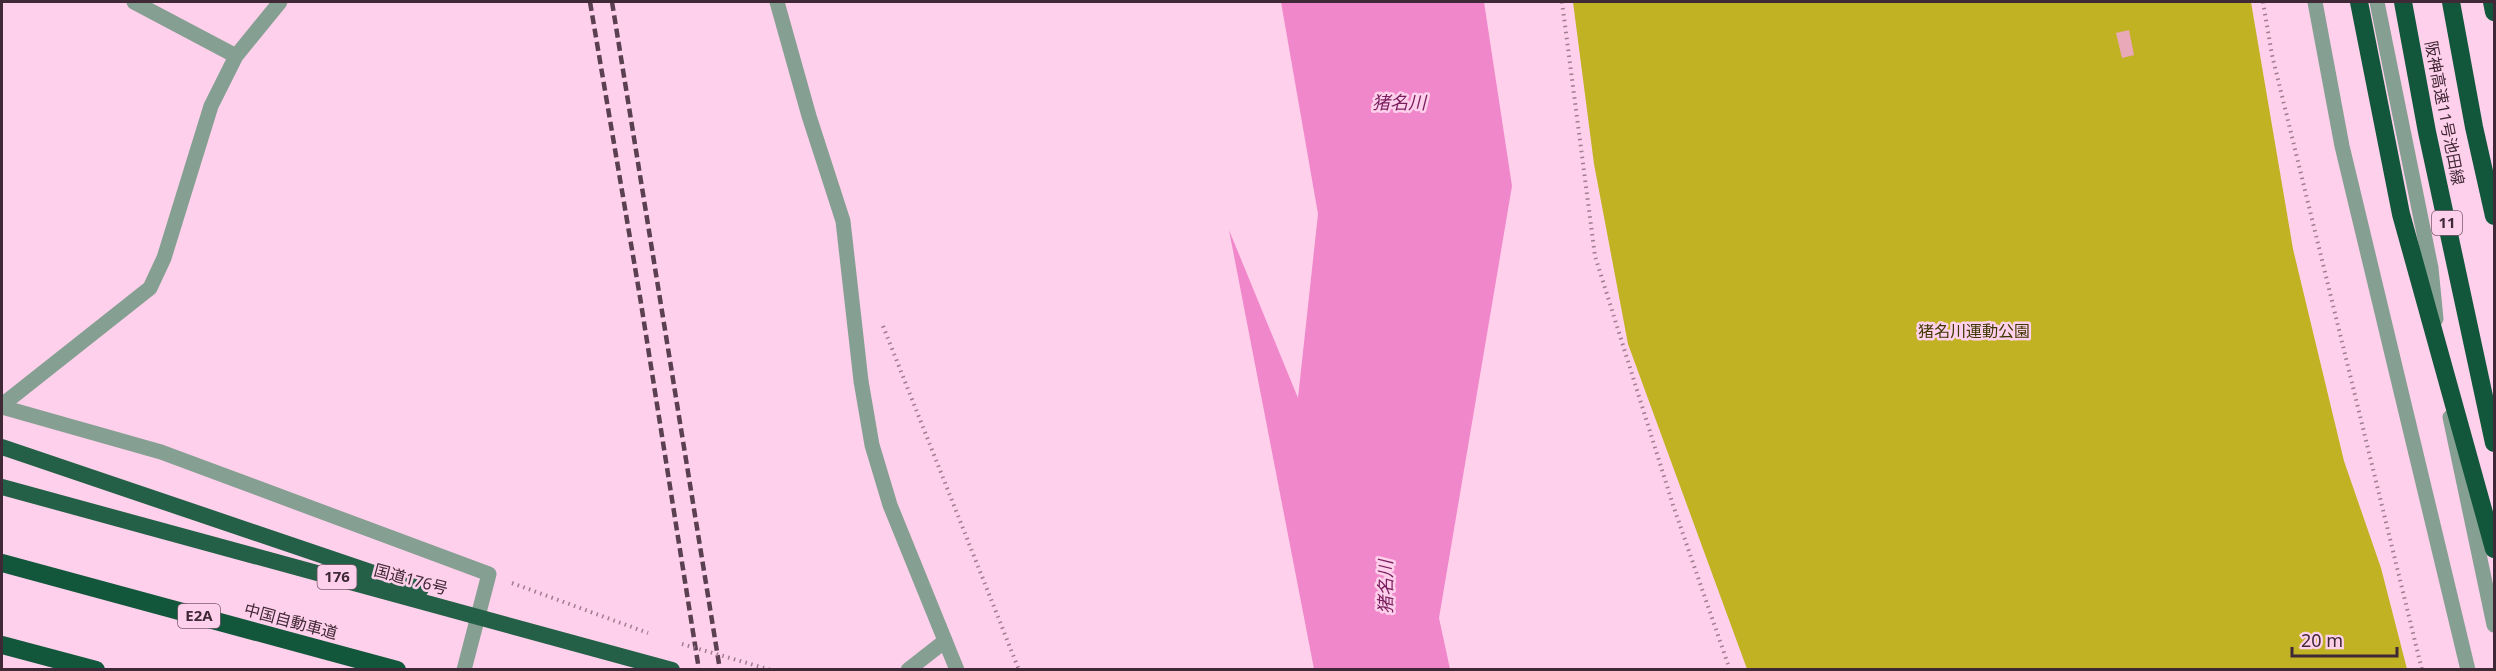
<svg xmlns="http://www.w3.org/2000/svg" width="2496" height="671" font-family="'Noto Sans','Noto Sans JP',sans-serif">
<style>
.green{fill:#c1b224}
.water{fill:#f087ca}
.building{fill:#eaa9b9}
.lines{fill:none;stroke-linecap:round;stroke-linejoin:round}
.path{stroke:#a07d91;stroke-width:4;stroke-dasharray:1.5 4.5;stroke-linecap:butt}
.minor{stroke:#85a092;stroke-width:15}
.tertiary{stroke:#85a092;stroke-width:15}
.motorway{stroke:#12563c;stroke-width:18}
.rail{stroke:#5a4050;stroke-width:4.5;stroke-dasharray:9 4.5;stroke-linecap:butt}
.path-bridge{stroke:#a07d91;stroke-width:4;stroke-dasharray:1.5 4.5;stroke-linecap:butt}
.trunk-bridge{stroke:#246047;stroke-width:16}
.motorway-bridge{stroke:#12563c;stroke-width:18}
.labels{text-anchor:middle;stroke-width:5;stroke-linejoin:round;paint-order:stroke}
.shield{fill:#ffd0eb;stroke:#795b6d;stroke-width:1.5}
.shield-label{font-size:15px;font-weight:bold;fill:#402937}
.street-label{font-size:16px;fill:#402937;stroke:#ffd0eb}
.park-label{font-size:16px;fill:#3d3700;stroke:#ffd0eb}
.water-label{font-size:18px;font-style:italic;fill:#791d5e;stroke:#ffd0eb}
</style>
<rect width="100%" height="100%" fill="#ffd0eb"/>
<!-- green -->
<path class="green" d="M1573 2H2251L2293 249 2344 461 2381 568 2407 669H1747L1628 344 1594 164Z"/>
<!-- water -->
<path class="water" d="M1281 2H1484L1512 186 1439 618 1450 669H1314L1229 230 1298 398 1318 214Z"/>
<!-- building -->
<path class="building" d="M2129 30 2134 55 2122 58 2116 33Z"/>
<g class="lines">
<!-- path -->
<path class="path" d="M1562 2 1595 256 1673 505 1730 670
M2263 2 2272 55 2422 670
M883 326 1019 670
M512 583 648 633"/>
<!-- minor -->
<path class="minor" d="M134 2 236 56
M2315 2 2342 146 2468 670
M2 405 150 288 164 258 211 106 236 56 280 2
M2 407 161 452 489 574 464 670
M908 670 945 641"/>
<!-- tertiary -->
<path class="tertiary" d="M777 2 809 116 843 221 861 381 872 445 890 505 957 670
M2377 2 2431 268 2436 319
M2450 417 2494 625"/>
<!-- motorway -->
<path class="motorway" d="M2403 2 2427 132 2494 443
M2451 2 2474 127 2494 216
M2492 2 2494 12
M2 563 397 670
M2 645 96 670"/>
<!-- rail -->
<path class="rail" d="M590 2 640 297 699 670
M612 2 720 670"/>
<!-- path-bridge -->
<path class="path-bridge" d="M682 644 771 670"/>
<!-- trunk-bridge -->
<path class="trunk-bridge" d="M2 447 421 589
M2 487 672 670"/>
<!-- motorway-bridge -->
<path class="motorway-bridge" d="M2359 2 2401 214 2494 549"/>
</g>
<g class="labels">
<!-- shield labels -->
<g class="shield">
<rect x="2432" y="211" width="30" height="24" rx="4.5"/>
<rect x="317.5" y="565" width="39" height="24" rx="4.5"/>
<rect x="178" y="604" width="42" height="24" rx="4.5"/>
</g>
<g class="shield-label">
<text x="2447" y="228">11</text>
<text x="337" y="582">176</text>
<text x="199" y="621">E2A</text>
</g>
<!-- street labels -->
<g class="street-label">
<text transform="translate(2445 113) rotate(79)" y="6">阪神高速11号池田線</text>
<text transform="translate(411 579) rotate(15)" y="6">国道176号</text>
<text transform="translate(291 621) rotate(15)" y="6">中国自動車道</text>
</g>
<!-- park labels -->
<g class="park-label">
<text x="1974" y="337">猪名川運動公園</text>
</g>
<!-- water labels -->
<g class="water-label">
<text x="1399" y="109">猪名川</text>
<text transform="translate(1386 587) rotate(-90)" y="6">猪名川</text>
</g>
</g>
<!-- border -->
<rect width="2496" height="671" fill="none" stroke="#402937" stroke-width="6"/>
<!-- scale -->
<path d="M2292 647v9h105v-9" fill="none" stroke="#402937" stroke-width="3"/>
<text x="2301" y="647" font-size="18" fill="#402937" stroke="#ffd0eb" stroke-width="4.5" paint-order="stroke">20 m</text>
</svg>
